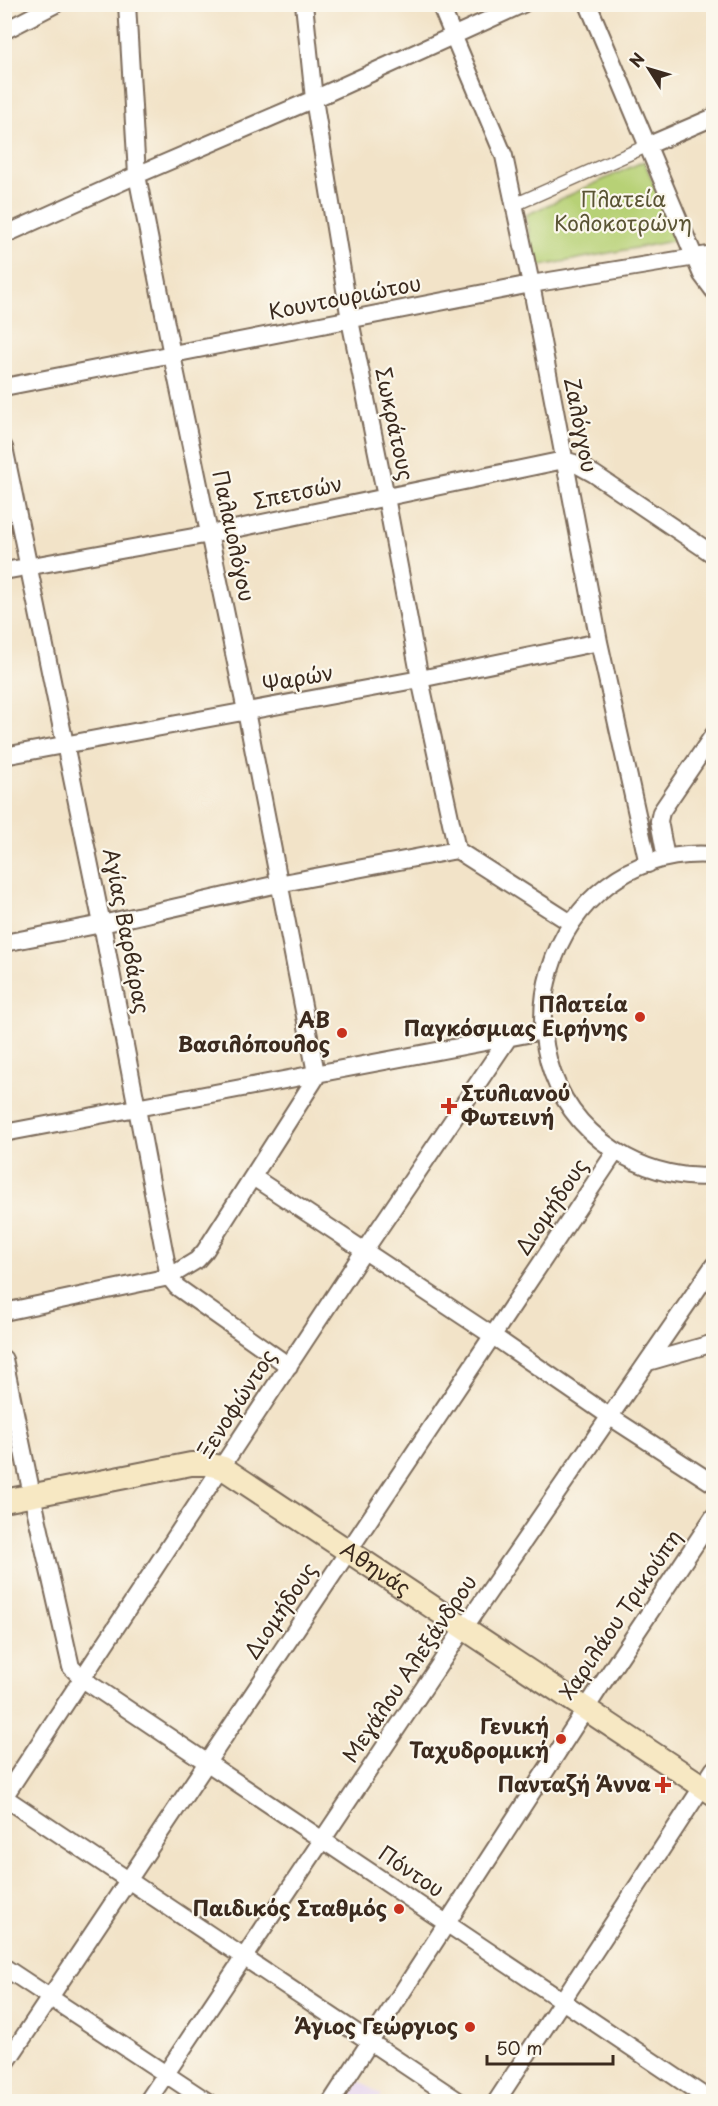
<svg xmlns="http://www.w3.org/2000/svg" width="718" height="2106" font-family="'Playpen Sans',sans-serif">
<style>
.built{fill:#e5d3f0}
.green{fill:#b7d176;stroke:#797e4a;stroke-width:1.5}
.lines{fill:none;stroke-linecap:round;stroke-linejoin:round}
.pedestrian-casing{stroke:#7b6b5a;stroke-width:15}
.minor-casing{stroke:#7b6b5a;stroke-width:20}
.secondary-casing{stroke:#7b6b5a;stroke-width:26}
.pedestrian{stroke:#fff;stroke-width:12}
.minor{stroke:#fff;stroke-width:16}
.secondary{stroke:#f7e8c3;stroke-width:22}
.poi-dot{fill:#c8321e;stroke:#fbf7ec;stroke-width:2}
.labels{text-anchor:middle;stroke-width:4.5;stroke-linejoin:round;paint-order:stroke}
.park-label{font-size:21px;fill:#5a5434;stroke:#fbf7ec}
.street-label{font-size:21px;fill:#3b2a1e;stroke:#fbf7ec}
.poi-label{font-size:21px;font-weight:bold;fill:#3b2a1e;stroke:#fbf7ec;text-anchor:end}
</style>
<rect width="100%" height="100%" fill="#fbf7ec"/>
<filter id="ink" filterUnits="userSpaceOnUse"><feTurbulence type="fractalNoise" baseFrequency=".0167" numOctaves="2"/><feDisplacementMap in="SourceGraphic" scale="12" xChannelSelector="R" yChannelSelector="G"/><feConvolveMatrix kernelMatrix="1 2 1 2 8 2 1 2 1" color-interpolation-filters="sRGB"/></filter>
<filter id="wash" filterUnits="userSpaceOnUse"><feTurbulence type="fractalNoise" baseFrequency=".008" numOctaves="4" result="noise"/><feDisplacementMap in="SourceGraphic" scale="24" xChannelSelector="R" yChannelSelector="G"/><feGaussianBlur stdDeviation="1.35" result="paint"/><feColorMatrix in="noise" values="0 0 0 0 0 0 0 0 0 0 0 0 0 0 0 0 0 1.4 0 .05"/><feComposite in="paint" operator="in"/></filter>
<g filter="url(#wash)">
<rect width="100%" height="100%" fill="#f2e3c8"/>
<!-- built -->
<path class="built" d="M359 2081 382 2095 377 2101H346Z"/>
<!-- green -->
<path class="green" d="M644 161 678 240 535 267 526 215Z"/>
</g>
<g filter="url(#ink)">
<g class="lines">
<!-- pedestrian casing -->
<g class="pedestrian-casing">
<path id="pedestrian" d="M514 205 649 145"/>
</g>
<!-- minor casing -->
<g class="minor-casing">
<path id="minor" d="M304 4 314 99 350 320 386 497 420 679 457 850
M440 4 504 156 531 284 599 642 648 864
M588 4 702 275 714 291
M4 31 56 4
M649 145 714 117
M4 235 137 175 314 99 523 4
M4 387 531 284 714 254
M4 447 102 924 169 1277 177 1287 289 1366
M4 571 210 534 564 460 574 463 594 474 714 555
M4 756 420 679 599 642
M457 850 571 923
M714 855C544 842 476 1075 626 1157 652 1171 684 1179 714 1176
M666 858 659 821 661 812 714 734
M4 943 102 924 278 884 457 850
M4 1133 543 1031
M253 1177 493 1336 609 1416 714 1484
M4 1312 169 1277 197 1260 205 1251 315 1079 316 1073 246 711 172 355 137 175 127 4
M4 1359 32 1495 71 1667 84 1680 713 2102
M648 1362 714 1343
M4 1797 364 1251 509 1037
M4 1797 460 2102
M4 1967 208 2102
M4 2066 616 1151
M147 2102 464 1628 714 1265
M331 2102 598 1690 714 1516
M496 2102 714 1769"/>
</g>
<!-- secondary casing -->
<g class="secondary-casing">
<g id="secondary">
<path id="s1" d="M4 1501 191 1464H208L223 1468 714 1794"/>
</g>
</g>
<!-- pedestrian -->
<use href="#pedestrian" class="pedestrian"/>
<!-- minor -->
<use href="#minor" class="minor"/>
<!-- secondary -->
<use href="#secondary" class="secondary"/>
</g>
</g>
<!-- markers -->
<g class="poi-dot">
<circle cx="640" cy="1017" r="6"/>
<circle cx="342" cy="1033" r="6"/>
<path d="M446 1097h6v6h6v6h-6v6h-6v-6h-6v-6h6z"/>
<circle cx="561" cy="1739" r="6"/>
<path d="M660 1776h6v6h6v6h-6v6h-6v-6h-6v-6h6z"/>
<circle cx="399" cy="1909" r="6"/>
<circle cx="470" cy="2027" r="6"/>
</g>
<g class="labels">
<!-- park labels -->
<g class="park-label">
<text x="623" y="207">Πλατεία<tspan x="623" dy="24">Κολοκοτρώνη</tspan></text>
</g>
<!-- street labels -->
<g class="street-label">
<text transform="translate(345 298) rotate(-11)" y="7">Κουντουριώτου</text>
<text transform="translate(394 424) rotate(78)" y="7">Σωκράτους</text>
<text transform="translate(580 425) rotate(79)" y="7">Ζαλόγγου</text>
<text transform="translate(298 493) rotate(-12)" y="7">Σπετσών</text>
<text transform="translate(233 536) rotate(78)" y="7">Παλαιολόγου</text>
<text transform="translate(298 679) rotate(-10)" y="7">Ψαρών</text>
<text transform="translate(126 931) rotate(79)" y="7">Αγίας Βαρβάρας</text>
<text transform="translate(552 1207) rotate(-56)" y="7">Διομήδους</text>
<text transform="translate(237 1404) rotate(-57)" y="7">Ξενοφώντος</text>
<text dy="7" stroke="none"><textPath href="#s1" startOffset="406">Αθηνάς</textPath></text>
<text transform="translate(281 1611) rotate(-56)" y="7">Διομήδους</text>
<text transform="translate(621 1615) rotate(-56)" y="7">Χαριλάου Τρικούπη</text>
<text transform="translate(410 1669) rotate(-56)" y="7">Μεγάλου Αλεξάνδρου</text>
<text transform="translate(411 1872) rotate(34)" y="7">Πόντου</text>
</g>
<!-- poi labels -->
<g class="poi-label">
<text x="628" y="1012">Πλατεία<tspan x="628" dy="24">Παγκόσμιας Ειρήνης</tspan></text>
<text x="330" y="1028">ΑΒ<tspan x="330" dy="24">Βασιλόπουλος</tspan></text>
<text x="461" y="1101" text-anchor="start">Στυλιανού<tspan x="461" dy="24">Φωτεινή</tspan></text>
<text x="549" y="1734">Γενική<tspan x="549" dy="24">Ταχυδρομική</tspan></text>
<text x="651" y="1792">Πανταζή Άννα</text>
<text x="387" y="1916">Παιδικός Σταθμός</text>
<text x="458" y="2034">Άγιος Γεώργιος</text>
</g>
</g>
<!-- margin -->
<rect width="718" height="2106" fill="none" stroke="#fbf7ec" stroke-width="24"/>
<!-- north arrow -->
<g transform="translate(649 69) rotate(307)" stroke="#fbf7ec" stroke-width="4.5" paint-order="stroke">
<path d="M0-4.5L10 22L0 15L-10 22Z" fill="#3b2a1e"/>
<text y="-9" font-size="16" font-weight="bold" text-anchor="middle" fill="#3b2a1e">N</text>
</g>
<!-- scale -->
<path d="M487 2055v9h126v-9" fill="none" stroke="#3b2a1e" stroke-width="3"/>
<text x="496" y="2055" font-size="18" fill="#3b2a1e" stroke="#fbf7ec" stroke-width="4.5" paint-order="stroke">50 m</text>
</svg>
